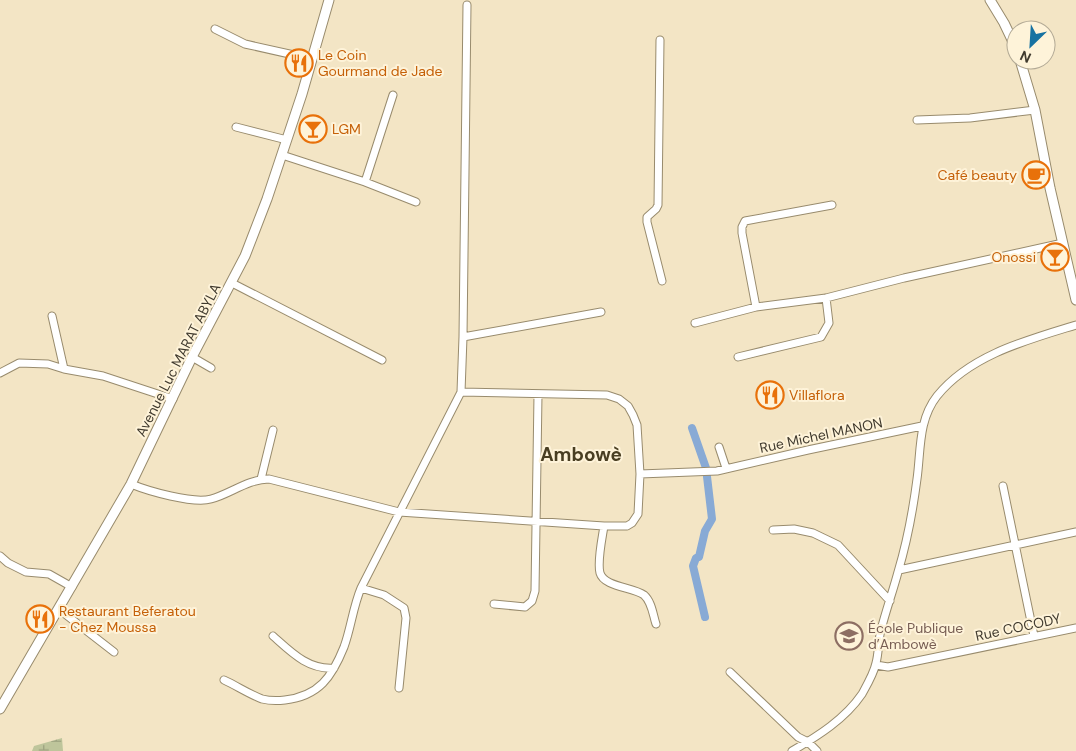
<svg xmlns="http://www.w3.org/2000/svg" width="1076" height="751" font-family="'DM Sans',sans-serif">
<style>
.wetland{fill:url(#wetland-marsh)}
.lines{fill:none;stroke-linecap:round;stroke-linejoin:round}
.canal{stroke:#88aad5;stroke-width:8}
.street-casing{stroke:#988b6d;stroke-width:9}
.secondary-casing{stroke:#988b6d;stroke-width:11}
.street{stroke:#fff;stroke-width:7}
.secondary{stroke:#fff;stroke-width:9}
.labels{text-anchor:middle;stroke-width:4;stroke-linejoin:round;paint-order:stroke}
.food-label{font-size:14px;fill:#c56008;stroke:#fef3d9;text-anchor:start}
.street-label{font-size:14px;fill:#403a2e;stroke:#fef3d9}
.education-label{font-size:14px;fill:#785e54;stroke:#fef3d9;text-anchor:start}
.district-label{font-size:19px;font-weight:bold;fill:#493e22;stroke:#fef3d9}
</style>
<defs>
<pattern id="wetland-marsh" width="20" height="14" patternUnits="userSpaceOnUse" patternTransform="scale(1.25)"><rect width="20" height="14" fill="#bec59b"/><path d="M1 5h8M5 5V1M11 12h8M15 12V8" fill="none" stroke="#9ca17f"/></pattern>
</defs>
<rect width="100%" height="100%" fill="#f3e5c5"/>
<!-- wetland -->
<path class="wetland" d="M62 738 63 751H32L34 746Z"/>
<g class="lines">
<!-- canal -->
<path class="canal" d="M692 428 706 468 712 519 705 531 699 557 696 558 693 566 705 617"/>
<!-- street casing -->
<g class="street-casing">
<path id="street" d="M215 29 245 44 312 59
M660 40 658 205 656 209 647 217V222L662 281
M917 120 970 118 1035 110
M236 127 287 140
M282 155 365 182 416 202
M365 182 393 95
M232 283 382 360
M756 307 742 233V227L745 221 832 205
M52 316 64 369
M695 323 756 307 826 298 904 278 1063 243
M463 337 601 312
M192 357 211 368
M738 357 821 337 829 323 826 298
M0 373 19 363 48 364 64 369 103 376 173 399
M719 447 726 468
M640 474 717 471 808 450 922 426
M261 479 273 430
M131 484C148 491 193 504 211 499 230 494 248 479 269 479L399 512 604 526H627L632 523 638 514 640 474 637 425 633 415 628 406 619 399 607 395 461 392
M1003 486 1034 636
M604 526C602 539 597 562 600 573 604 587 633 587 644 595 652 602 653 615 656 624
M773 530 794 529 813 533 838 545 890 601
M0 556 8 563 26 572 49 574 72 587
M899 570 1076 532
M361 588 384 595 404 608 406 618 399 688
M494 604 525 607 532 601 535 591 538 395
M58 610 65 614 114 652
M273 636C291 652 308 670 334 668
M876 665 888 667 1076 628
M730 672 798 737 808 742 817 751
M224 680C237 686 249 694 262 699 270 701 277 701 285 700 319 696 332 677 344 647 351 628 353 607 361 588L461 392 463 337 467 5
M792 751C818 736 845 719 862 694 867 685 874 673 876 663 879 652 878 641 881 630 886 610 893 591 898 572 907 542 913 510 917 479 921 451 918 420 937 396 970 355 1027 340 1076 325"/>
</g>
<!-- secondary casing -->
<g class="secondary-casing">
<path id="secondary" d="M990 0 1004 23 1016 48
M1020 60 1035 110 1050 188 1076 300
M0 709 131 484 192 357 245 256 267 199 302 94 329 0"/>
</g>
<!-- street -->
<use href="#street" class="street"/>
<!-- secondary -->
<use href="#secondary" class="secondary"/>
</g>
<!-- icons -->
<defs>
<g id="restaurant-ring" transform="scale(1.4375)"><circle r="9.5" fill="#fef3d9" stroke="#e8710a" stroke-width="1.5"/><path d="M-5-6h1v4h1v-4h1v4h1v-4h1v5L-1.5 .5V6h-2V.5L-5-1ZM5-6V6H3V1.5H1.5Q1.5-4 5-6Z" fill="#e8710a"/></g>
<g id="bar-ring" transform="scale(1.4375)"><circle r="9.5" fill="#fef3d9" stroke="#e8710a" stroke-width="1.5"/><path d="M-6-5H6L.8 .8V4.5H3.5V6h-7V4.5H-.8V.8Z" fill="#e8710a"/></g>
<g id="cafe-ring" transform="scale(1.4375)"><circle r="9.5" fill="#fef3d9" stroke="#e8710a" stroke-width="1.5"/><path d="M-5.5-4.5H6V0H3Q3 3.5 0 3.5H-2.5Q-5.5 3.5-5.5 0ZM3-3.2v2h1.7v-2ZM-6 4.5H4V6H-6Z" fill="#e8710a"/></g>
<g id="school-ring" transform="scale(1.4375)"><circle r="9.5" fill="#fef3d9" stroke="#8d6e63" stroke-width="1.5"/><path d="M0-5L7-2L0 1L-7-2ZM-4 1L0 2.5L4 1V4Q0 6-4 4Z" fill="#8d6e63"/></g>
</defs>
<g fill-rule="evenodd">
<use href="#restaurant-ring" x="299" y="63"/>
<use href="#bar-ring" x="313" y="129"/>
<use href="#cafe-ring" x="1036" y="175"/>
<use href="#bar-ring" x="1055" y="257"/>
<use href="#restaurant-ring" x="770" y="395"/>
<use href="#restaurant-ring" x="40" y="619"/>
<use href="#school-ring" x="849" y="636"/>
</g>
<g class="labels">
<!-- food labels -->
<g class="food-label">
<text x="318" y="60">Le Coin<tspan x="318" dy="16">Gourmand de Jade</tspan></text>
<text x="332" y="134">LGM</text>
<text x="1017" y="180" text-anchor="end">Café beauty</text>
<text x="1036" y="262" text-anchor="end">Onossi</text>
<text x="789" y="400">Villaflora</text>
<text x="59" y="616">Restaurant Beferatou<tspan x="59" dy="16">- Chez Moussa</tspan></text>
</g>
<!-- street labels -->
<g class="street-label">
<text transform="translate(178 360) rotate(-63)" y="5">Avenue Luc MARAT ABYLA</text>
<text transform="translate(821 435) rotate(-12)" y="5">Rue Michel MANON</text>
<text transform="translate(1018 627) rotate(-12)" y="5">Rue COCODY</text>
</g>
<!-- education labels -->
<g class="education-label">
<text x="868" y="633">École Publique<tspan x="868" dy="16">d’Ambowè</tspan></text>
</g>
<!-- district labels -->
<g class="district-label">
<text x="581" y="461">Ambowè</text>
</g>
</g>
<!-- north arrow -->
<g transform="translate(1031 45) rotate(205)"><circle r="24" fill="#fef3d9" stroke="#b2a995"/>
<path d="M0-4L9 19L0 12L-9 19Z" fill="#1772a1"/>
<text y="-8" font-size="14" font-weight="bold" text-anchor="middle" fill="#403a2e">N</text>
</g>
</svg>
